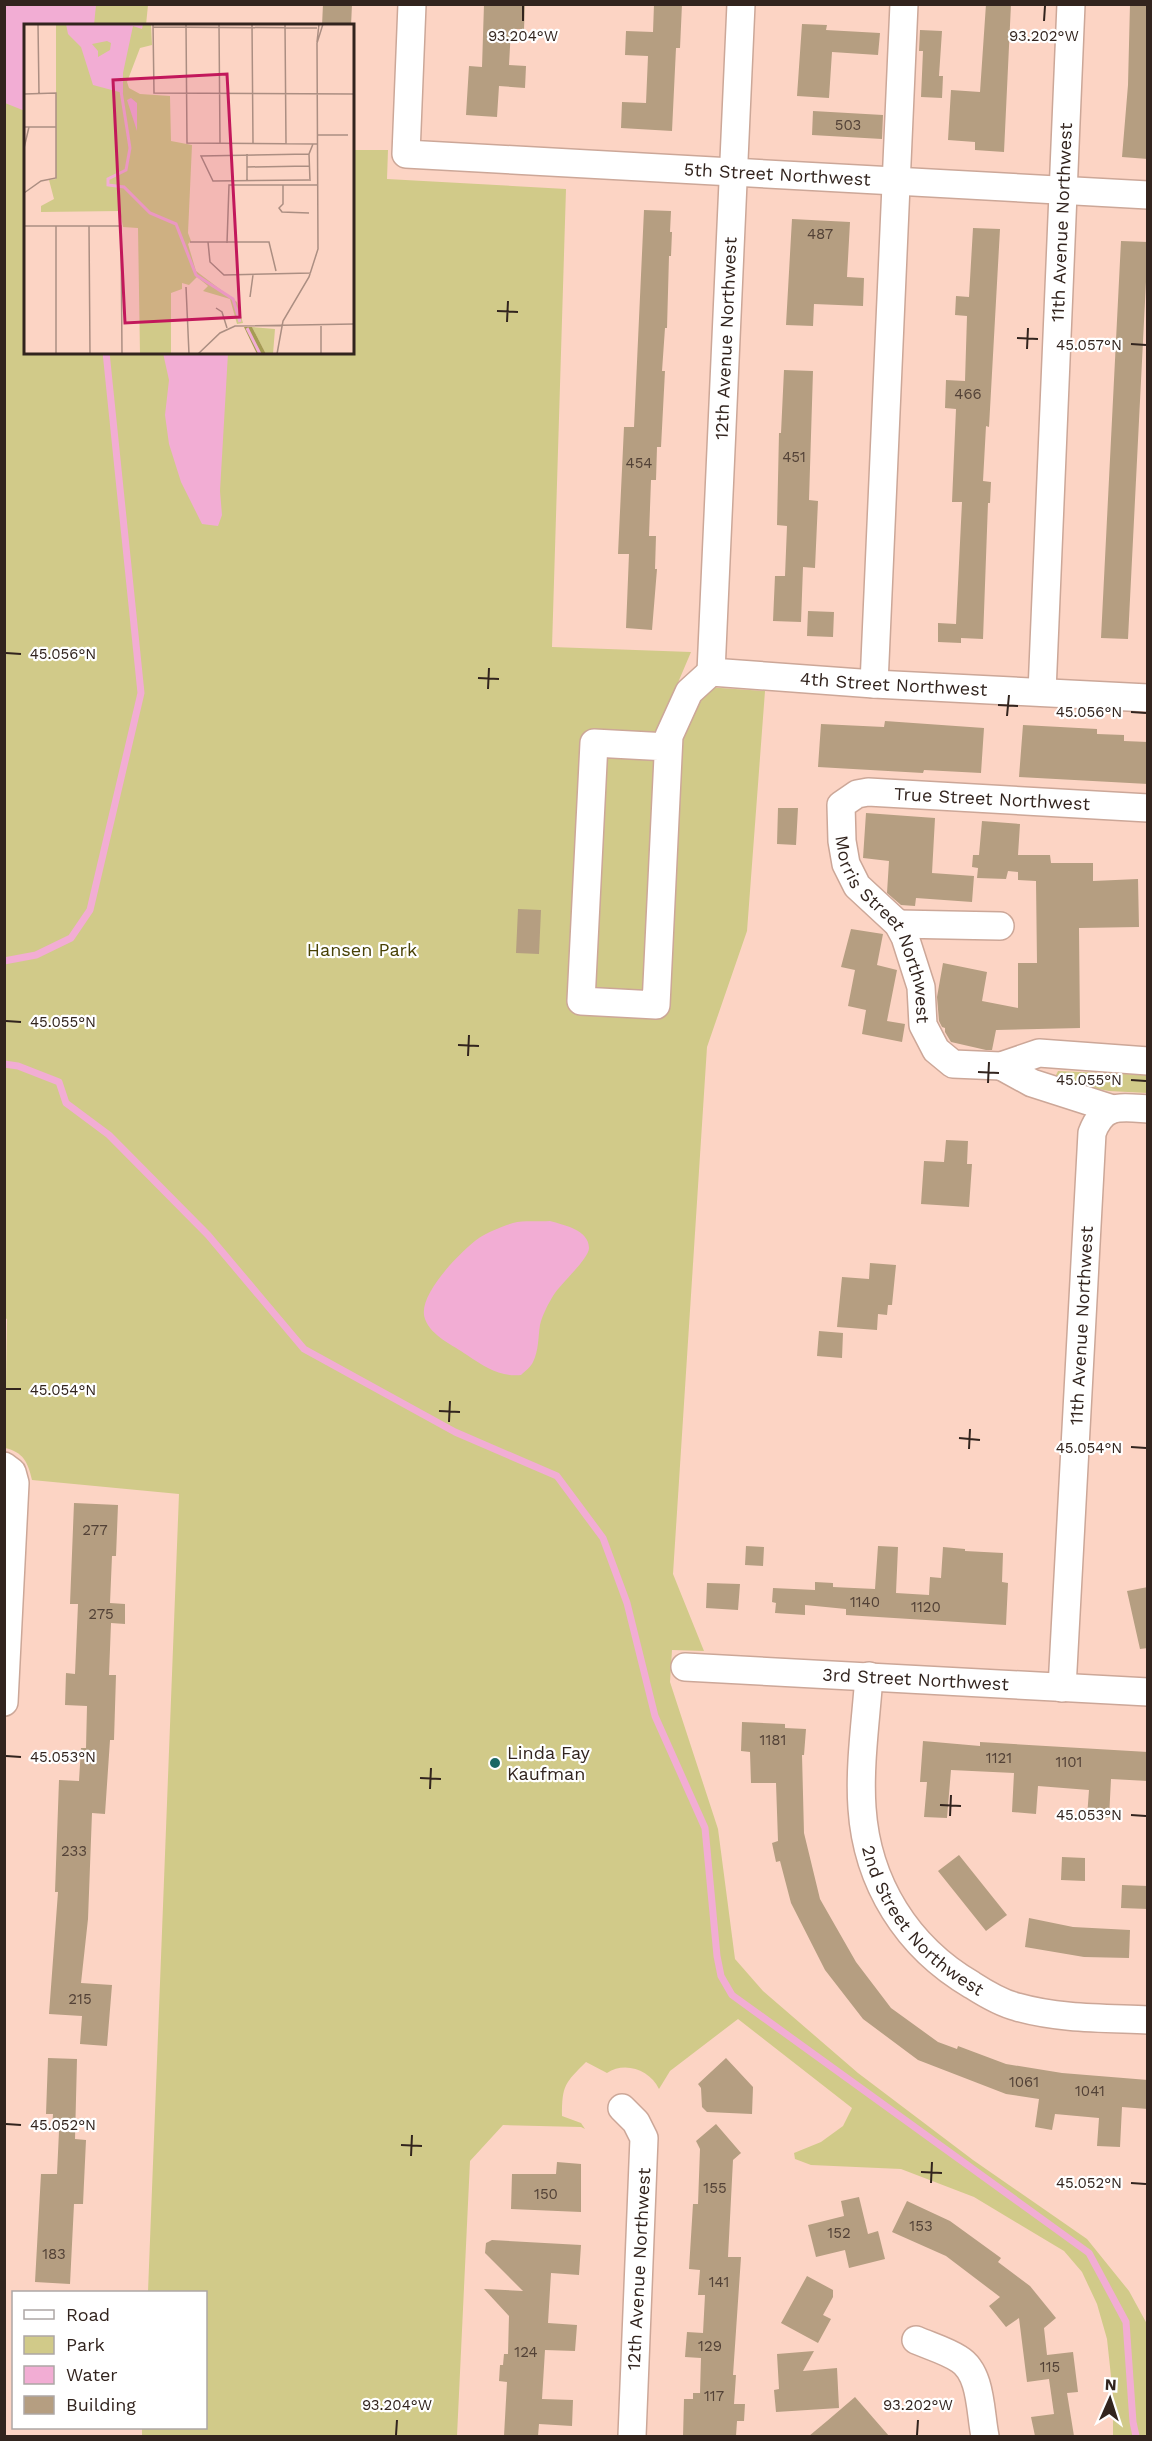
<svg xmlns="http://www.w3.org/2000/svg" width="1152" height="2441" font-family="'Work Sans',sans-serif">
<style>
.green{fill:#d1ca89}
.water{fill:#f2add4}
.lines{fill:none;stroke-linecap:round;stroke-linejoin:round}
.stream{stroke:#f2add4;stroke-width:7}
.building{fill:#b59e81}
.minor-casing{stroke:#cca798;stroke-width:30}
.minor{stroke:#fff;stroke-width:27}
.ticks{fill:none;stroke:#32241e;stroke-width:2}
.poi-dot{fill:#1a6764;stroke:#fff;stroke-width:2}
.labels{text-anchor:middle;stroke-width:4.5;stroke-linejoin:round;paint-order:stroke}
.number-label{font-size:15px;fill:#534237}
.street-label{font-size:18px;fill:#32241e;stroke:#fff}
.park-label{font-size:18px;fill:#484105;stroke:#fff}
.poi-label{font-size:18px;fill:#32241e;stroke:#fff;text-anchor:start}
.inset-river{fill:none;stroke:#f2add4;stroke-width:3}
.inset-road{fill:none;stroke:#ab8e82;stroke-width:1.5}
.view{fill:#c2185b;fill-opacity:0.15;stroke:#c2185b;stroke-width:3}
.inset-edge{fill:none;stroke:#32241e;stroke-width:3}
.ticks-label{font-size:15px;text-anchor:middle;fill:#32241e;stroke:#fff;stroke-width:4.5;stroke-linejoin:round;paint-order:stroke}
</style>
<rect width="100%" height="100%" fill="#fcd4c4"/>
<!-- green -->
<path class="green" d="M5 5H148L146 25 26 26V352H352L353 150H388L387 179 566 189 552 647 691 652 677 685 765 691 747 931 707 1047 673 1574 704 1651 672 1650 670 1682 718 1829 735 1959 763 1991 858 2073 973 2160 1087 2239 1129 2291 1147 2324V2436H1113V2395L1107 2339 1097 2304 1082 2272 1064 2251 974 2197 901 2169 811 2165 795 2159 794 2153 821 2142 843 2126 852 2108 738 2019 670 2071 659 2089C650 2070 625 2061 607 2073L586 2062C565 2083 562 2085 562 2116L581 2123 585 2129 581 2127 503 2125 470 2161 457 2436H142V2428H206V2292H148L179 1494 32 1480C28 1462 23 1452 5 1448L7 1319 5 1318Z
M1058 1071 1147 1075V1093L1109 1091 1061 1082 1056 1075Z"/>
<!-- water -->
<path class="water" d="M4 5H96L94 25 26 26 25 111 5 103Z
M163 353H228L220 491 222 515 218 526 202 524 181 482 169 444 165 415 169 380Z
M550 1221C564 1225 589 1230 589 1248 589 1259 560 1284 553 1296 548 1304 542 1316 540 1325 538 1337 539 1350 533 1362 531 1367 525 1371 521 1375 499 1377 485 1367 467 1355 453 1345 431 1336 425 1319 416 1296 461 1251 479 1238 488 1232 503 1226 513 1223 524 1220 539 1222 550 1221Z"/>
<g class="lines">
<!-- stream -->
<path class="stream" d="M4 961 36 955 71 938 90 910 141 693 106 352
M4 1064 18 1066 59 1082 66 1103 109 1135 208 1235 304 1349 455 1432 557 1476 603 1538 627 1603 655 1716 705 1828 717 1956 721 1976 732 1995 1089 2253 1126 2322 1133 2422 1136 2436"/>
</g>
<!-- building -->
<path class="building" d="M323 4H352L351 26H322Z
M484 4H525L524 29H511L509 65 526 66 525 88 499 86 497 117 466 115 469 66 482 67Z
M654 4H682L680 48H676L672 131 621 128 622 102 646 103 648 56 625 55 626 31 653 32Z
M986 4H1011L1004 152 975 150V142L948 140 951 90 980 92Z
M1130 4H1148V159L1122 157 1128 85Z
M802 24 827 25 826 30 880 33 878 55 832 52 829 98 797 96Z
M920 30 942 31 939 76H943L942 98 921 97 923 51H919Z
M813 111 883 115 882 139 812 135Z
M644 210 671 211 670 232H672L671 256H669L667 328H665L662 371H665L661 447H657L656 480H651L649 536H656L655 569H657L652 630 626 628 629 554H618L624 427H634Z
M792 219 850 222 847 277 864 278 863 306 814 304 813 326 786 325Z
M973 228 1000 229 989 427 986 426 983 481 991 482 990 503H988L983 639 961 638V643L938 642V623L956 624 962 502H952L956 409 945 408 946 380 965 381 967 316 955 315 956 296 969 297Z
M1121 241 1148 242 1128 639 1101 638Z
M784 370 813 371 809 500 818 501 815 568 803 567 801 622 773 621 775 576H785L787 526 777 525 779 433H781Z
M808 611 834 612 833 637 807 636Z
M885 721 984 728 981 773 924 770 923 773 818 767 821 724 884 727Z
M1023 725 1097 729V734L1124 735V741L1148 742V784L1019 777Z
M778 808H798L796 845 777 844Z
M866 813 935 818 932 873 974 876 972 902 916 898 915 906 901 905 887 893 889 861 863 858Z
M982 821 1020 824 1018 855H1050L1051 863H1093V881L1138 879 1139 927 1079 928 1080 1028 996 1030 992 1050H986L951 1042 945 1032V1028L942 1027 939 1021 937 997 943 963 987 972 982 1001 1018 1008V963H1037L1036 881 1018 880V872L1008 871 1006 879 977 878 978 868 972 867 973 855H979Z
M518 909 541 910 539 954 516 953Z
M851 929 883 934 877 965 897 970 887 1021 905 1024 902 1042 862 1034 866 1010 848 1006 855 970 841 967Z
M946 1140 968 1141 967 1164H972L969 1207 921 1204 924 1161 944 1162Z
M870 1263 896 1265 892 1305H888L887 1315 878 1314 877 1330 837 1327 842 1277 869 1279Z
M819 1331 843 1333 842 1358 817 1356Z
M74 1503 118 1505 116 1556H112L110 1603 125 1604V1624L111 1623 109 1675H116L114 1740H110L105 1814 92 1813 88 1919 81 1983 112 1985 107 2046 80 2044 82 2016 49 2014 58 1892H55L59 1780 79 1781 81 1748H86L87 1706 65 1705 66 1673 75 1674 78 1604H70Z
M746 1546 764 1547 763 1566 745 1565Z
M878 1546 898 1547 896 1593 929 1595 930 1577 941 1578 943 1547 965 1549V1551L1003 1553 1002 1582 1008 1583 1006 1625 846 1615V1609L805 1605V1615L775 1613 776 1603 772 1602 773 1588 815 1590V1582L833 1583V1587L875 1589Z
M707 1583 740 1584 738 1610 706 1608Z
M1148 1587V1648L1140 1649 1127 1591Z
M742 1722 785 1724V1728L806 1729 804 1755H802L804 1833 820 1899 856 1962 891 2008 938 2042 957 2049 958 2046 1006 2064 1062 2073 1148 2080V2109L1122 2107 1120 2147 1097 2146 1099 2118 1055 2114 1052 2130 1035 2127 1039 2099 1006 2094 918 2060 863 2019 825 1970 791 1903 780 1861 776 1862 772 1843 778 1841 776 1783H751L750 1752 741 1751Z
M923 1741 980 1746V1742L1148 1752V1781L1111 1779 1109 1818 1087 1817 1089 1790 1038 1786 1036 1814 1012 1812 1014 1773 951 1770 947 1818 924 1817 927 1782H920Z
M959 1855 1007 1915 986 1931 938 1871Z
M1062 1857 1085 1858V1881L1061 1880Z
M1122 1885 1148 1886V1909L1121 1908Z
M1029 1918 1073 1927 1130 1930 1129 1958 1084 1957 1025 1947Z
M48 2058 77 2059 75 2139 86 2140 83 2204H74L70 2284 35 2282 41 2174H57L59 2131 52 2130 53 2114H46Z
M726 2058 753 2087 752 2114 707 2112 702 2107 701 2088 698 2084Z
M716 2124 741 2153 733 2160 728 2257H741L733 2375H736L734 2404H745L744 2421H737L736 2436H683L684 2399H693V2393H700L701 2358 685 2357 687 2332 703 2333 705 2295H698L700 2270 689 2269 693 2204H698L700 2149 696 2141Z
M557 2162 581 2164V2212L511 2209 512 2174H556Z
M859 2197 868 2234 878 2231 885 2259 849 2268 845 2250 816 2257 808 2225 844 2216 841 2201Z
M907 2201 950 2221 1001 2258 998 2262 1030 2286 1056 2318 1044 2328 1047 2355 1073 2352 1078 2392 1067 2393 1074 2436H1035L1031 2417 1054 2414 1049 2379 1027 2382 1019 2318 1006 2327 989 2306 1000 2297 946 2256 892 2232Z
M492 2240 581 2245 579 2275 551 2273 548 2323 577 2325 575 2351 545 2350 542 2399 573 2400 572 2426 539 2424 538 2436H504L507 2382 499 2381 500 2365H503L504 2354H508L509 2316 484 2289 523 2291 485 2253 486 2243Z
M807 2276 833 2290V2297L823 2315 831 2319 818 2343 781 2323Z
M814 2351 803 2371 837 2368 839 2408 776 2412 774 2390 779 2389 777 2354Z
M855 2397 889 2436H809L827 2421Z"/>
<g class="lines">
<!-- minor casing -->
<g class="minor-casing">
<g id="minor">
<path id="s1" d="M412 4 406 154 1148 195"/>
<path id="s2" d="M711 672 741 4"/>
<path id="s3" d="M711 672 874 684 1148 698"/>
<path d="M874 684 904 4"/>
<path id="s4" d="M1042 692 1071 4"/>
<path d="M668 747 594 743 581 1001 656 1005 669 736 689 692 711 672"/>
<path id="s5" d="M1148 808 868 792 857 794 841 805 842 841 846 864 857 886 898 924 905 937 921 987 923 1025 936 1050 953 1064 1001 1066 1039 1053 1148 1061"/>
<path d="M898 924 1000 926"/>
<path d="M1001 1066 1032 1083 1113 1109"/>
<path d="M4 1466 12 1472 15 1483 4 1702"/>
<path id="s6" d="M685 1667 1148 1692"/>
<path id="s7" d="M869 1676C866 1719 859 1766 862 1808 867 1883 907 1947 972 1985 986 1994 1001 2003 1017 2007 1059 2019 1104 2018 1148 2020"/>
<path id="s8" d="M1062 1688 1092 1133C1103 1103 1120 1107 1148 1109"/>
<path d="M622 2108 636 2122 644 2138 632 2436"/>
<path d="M916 2340C930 2346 947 2351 959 2359 982 2373 980 2413 985 2436"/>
</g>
</g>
<!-- minor -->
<use href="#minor" class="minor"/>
</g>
<!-- ticks -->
<path class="ticks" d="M523 21V6M1044 21 1045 6M497 311 518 312M507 322 508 301M1017 338 1038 339M1131 344 1146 345M1027 349 1028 328M6 653 21 654M478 678 499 679M488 689 489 668M998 705 1018 706M1131 712 1146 713M1007 716 1009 695M6 1021 21 1022M458 1045 479 1046M468 1056 469 1035M978 1072 999 1073M1131 1080 1146 1081M988 1083 989 1062M6 1389H21M439 1411 460 1412M449 1422 450 1401M959 1438 980 1440M1131 1447 1146 1448M969 1449 970 1429M6 1756 21 1757M420 1778 441 1779M430 1789 431 1768M940 1805 961 1806M1131 1815 1146 1816M950 1816 951 1795M6 2124 21 2125M401 2145 422 2146M411 2156 412 2135M921 2172 942 2173M931 2183 932 2162M1131 2183 1146 2184M396 2435 397 2420M917 2435 918 2420"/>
<!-- markers -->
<circle class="poi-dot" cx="495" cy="1763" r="6"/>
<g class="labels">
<!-- number labels -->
<g class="number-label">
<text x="848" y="130">503</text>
<text x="820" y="239">487</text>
<text x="968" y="399">466</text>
<text x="794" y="462">451</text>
<text x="639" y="468">454</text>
<text x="95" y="1535">277</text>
<text x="865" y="1607">1140</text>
<text x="926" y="1612">1120</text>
<text x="101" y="1619">275</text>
<text x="773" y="1745">1181</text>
<text x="999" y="1763">1121</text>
<text x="1069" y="1767">1101</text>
<text x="74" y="1856">233</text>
<text x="80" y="2004">215</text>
<text x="1024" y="2087">1061</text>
<text x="1090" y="2096">1041</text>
<text x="715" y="2193">155</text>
<text x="546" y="2199">150</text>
<text x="921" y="2231">153</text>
<text x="839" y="2238">152</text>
<text x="54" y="2259">183</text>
<text x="719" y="2287">141</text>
<text x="710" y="2351">129</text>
<text x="526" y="2357">124</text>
<text x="1050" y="2372">115</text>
<text x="714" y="2401">117</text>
</g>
<!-- street labels -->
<g class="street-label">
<text dy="6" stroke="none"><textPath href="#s1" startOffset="522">5th Street Northwest</textPath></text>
<text dy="6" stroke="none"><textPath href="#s4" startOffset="470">11th Avenue Northwest</textPath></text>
<text dy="6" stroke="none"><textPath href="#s2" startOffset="334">12th Avenue Northwest</textPath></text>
<text dy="6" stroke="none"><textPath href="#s3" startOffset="183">4th Street Northwest</textPath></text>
<text transform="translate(992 799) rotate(3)" y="6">True Street Northwest</text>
<text dy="6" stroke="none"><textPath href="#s5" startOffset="448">Morris Street Northwest</textPath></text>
<text dy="6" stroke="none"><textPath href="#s8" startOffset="363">11th Avenue Northwest</textPath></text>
<text dy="6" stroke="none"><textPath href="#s6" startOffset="231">3rd Street Northwest</textPath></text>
<text dy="6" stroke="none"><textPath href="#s7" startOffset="266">2nd Street Northwest</textPath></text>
<text transform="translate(639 2269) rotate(-87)" y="6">12th Avenue Northwest</text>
</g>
<!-- park labels -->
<g class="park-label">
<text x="362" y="956">Hansen Park</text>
</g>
<!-- poi labels -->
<g class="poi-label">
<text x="507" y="1759">Linda Fay<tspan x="507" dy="21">Kaufman</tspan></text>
</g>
</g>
<!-- overview -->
<g transform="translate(24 24)">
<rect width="330" height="330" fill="#fcd4c4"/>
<path d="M32 0H127L128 21 116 24 103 58 105 64 116 70 146 72 147 117 168 121 164 209 167 217 164 220 172 247 213 278 219 299 213 300 206 275 179 267 184 262 173 253 165 261 158 259V265L147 269V330H116L114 204 99 203 96 187 17 188V182L30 175 25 156 32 155ZM228 303 251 305 249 330H242Z" fill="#d1ca89"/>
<path d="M220 303H228L242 330H233Z" fill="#a59c54"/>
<path d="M42 0H119L118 5 109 2 99 49V69L69 61 57 23 44 10ZM83 17 87 19 86 26 74 33V27L68 20ZM107 74 113 79V107L103 76Z" fill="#f2add4" fill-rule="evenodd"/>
<path class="inset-river" d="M97 67 106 124 102 146 84 155V161L100 163 126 189 152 200 172 251 209 275 216 298M223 304 236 330"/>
<path class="inset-road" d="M14 0 15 70M129 0 130 69 330 70M162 0 163 119 294 120M195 0 196 119M228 0 229 119M261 0 262 120M129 3 293 4M293 18 295 0M0 70 32 69V154L17 157 0 169M0 103H32M294 111H324M0 124 5 103M285 130 177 132 189 157 285 156M223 143 285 142M223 157V130M286 157 285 130 289 120M259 161V180L255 184 258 188 285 189M0 202H97L98 330M32 202V330M65 202 66 330M166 218H245L252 247M184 218 186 238 200 251 287 249M203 219 205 161H294M162 263 165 330M226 273 229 251M192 284 198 288 203 304M297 300V330M174 330 196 309 211 302 330 300M253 330 259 297 285 253 294 225 293 19 299 0"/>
<path class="view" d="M203 50 216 293 101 299 89 56Z"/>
<rect width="330" height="330" class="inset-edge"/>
</g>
<g class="ticks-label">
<text x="523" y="41">93.204°W</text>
<text x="1044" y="41">93.202°W</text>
<text x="1089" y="350">45.057°N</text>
<text x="63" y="659">45.056°N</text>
<text x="1089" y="717">45.056°N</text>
<text x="63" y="1027">45.055°N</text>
<text x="1089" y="1085">45.055°N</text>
<text x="63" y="1395">45.054°N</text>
<text x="1089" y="1453">45.054°N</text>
<text x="63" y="1762">45.053°N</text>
<text x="1089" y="1820">45.053°N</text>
<text x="63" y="2130">45.052°N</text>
<text x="1089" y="2188">45.052°N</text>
<text x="397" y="2410">93.204°W</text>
<text x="918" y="2410">93.202°W</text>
</g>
<!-- border -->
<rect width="1152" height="2441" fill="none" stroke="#32241e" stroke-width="12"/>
<!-- legend -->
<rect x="12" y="2291" width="195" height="138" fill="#ffffff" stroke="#ada7a5" stroke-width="1.5"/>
<rect x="24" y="2310" width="30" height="9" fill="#ffffff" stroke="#ada7a5" stroke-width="1.5"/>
<text x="66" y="2321" font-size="18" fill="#32241e">Road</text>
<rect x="24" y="2336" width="30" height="18" fill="#d1ca89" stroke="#ada7a5" stroke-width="1.5"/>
<text x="66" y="2351" font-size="18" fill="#32241e">Park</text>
<rect x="24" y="2366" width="30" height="18" fill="#f2add4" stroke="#ada7a5" stroke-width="1.5"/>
<text x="66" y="2381" font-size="18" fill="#32241e">Water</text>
<rect x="24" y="2396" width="30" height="18" fill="#b59e81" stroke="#ada7a5" stroke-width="1.5"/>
<text x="66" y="2411" font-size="18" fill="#32241e">Building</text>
<!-- north arrow -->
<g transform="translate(1110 2399) rotate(3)" stroke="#ffffff" stroke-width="4.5" paint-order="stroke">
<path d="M0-4.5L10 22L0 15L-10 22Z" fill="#32241e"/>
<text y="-9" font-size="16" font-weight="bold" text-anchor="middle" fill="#32241e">N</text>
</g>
</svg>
